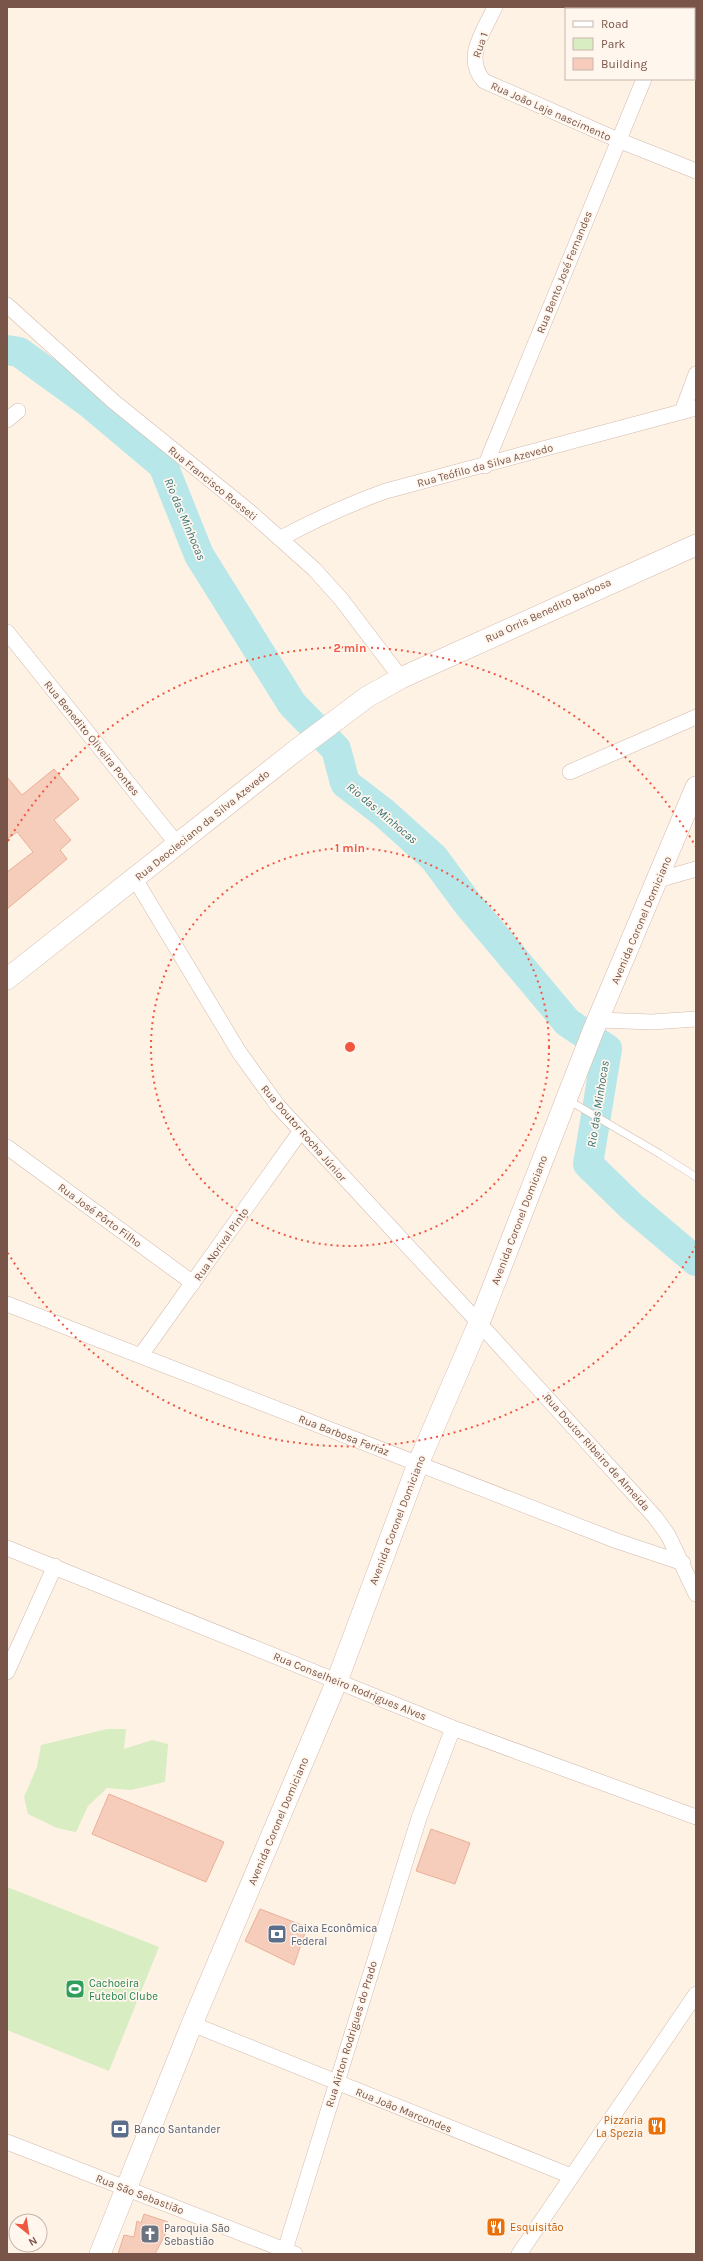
<svg xmlns="http://www.w3.org/2000/svg" width="703" height="2261" font-family="Karla,sans-serif">
<style>
.green{fill:#d8edc2}
.lines{fill:none;stroke-linecap:round;stroke-linejoin:round}
.river{stroke:#b8e7e9;stroke-width:30}
.building{fill:#f6ccba;stroke:#eab099}
.lane-casing{stroke:#d3baac;stroke-width:8}
.street-casing{stroke:#d3baac;stroke-width:16}
.secondary-casing{stroke:#d6b9aa;stroke-width:22}
.lane{stroke:#fff;stroke-width:7}
.street{stroke:#fff;stroke-width:15}
.secondary{stroke:#fff;stroke-width:21}
.ring{fill:none;stroke:#f15641;stroke-width:2;stroke-dasharray:2 4}
.labels{text-anchor:middle;stroke-width:3.5;stroke-linejoin:round;paint-order:stroke}
.street-label{font-size:11px;fill:#795448;stroke:#fff6ed}
.service-label{font-size:11px;fill:#4e5e75;stroke:#fff6ed;text-anchor:start}
.leisure-label{font-size:11px;fill:#27864d;stroke:#fff6ed;text-anchor:start}
.food-label{font-size:11px;fill:#c56008;stroke:#fff6ed;text-anchor:end}
.worship-label{font-size:11px;fill:#5b616d;stroke:#fff6ed;text-anchor:start}
.water-label{font-size:12px;font-style:italic;fill:#377479;stroke:#fff6ed}
.centre{fill:#f15641;stroke:#fff6ed;stroke-width:2}
.ring-label{font-size:12px;text-anchor:middle;font-weight:bold;fill:#f15641;stroke:#fff6ed;stroke-width:3.5;stroke-linejoin:round;paint-order:stroke}
</style>
<rect width="100%" height="100%" fill="#fef2e5"/>
<!-- green -->
<path class="green" d="M107 1729H126L124 1749 152 1740 168 1744 165 1782 131 1790 107 1788 88 1806 76 1832 57 1828 28 1814 24 1797 37 1767 41 1745Z
M7 1887 159 1947 109 2071 7 2030Z"/>
<g class="lines">
<!-- river -->
<path class="river" d="M7 350 19 352 88 402 163 465 199 555 292 704 336 749 345 783 384 813 434 858 468 904 567 1022 607 1049 588 1164 632 1207 696 1261"/>
</g>
<!-- building -->
<path class="building" d="M54 769 79 799 54 820 71 840 60 850 67 859 7 909V872L33 852 17 832 7 839V777L22 795Z
M109 1794 224 1842 206 1882 92 1834Z
M431 1829 470 1843 455 1884 416 1871Z
M260 1909 307 1927 294 1965 245 1941Z
M144 2214 168 2222 162 2232 166 2233 155 2254H118L124 2235 134 2237 137 2221 141 2223Z"/>
<g class="lines">
<!-- lane casing -->
<g class="lane-casing">
<path id="lane" d="M568 1100 660 1154 696 1177"/>
</g>
<!-- street casing -->
<g class="street-casing">
<path id="street" d="M495 7C484 31 463 58 484 81L618 140 696 171
M674 9V7
M7 305 113 401 250 512 314 569 341 599 401 678
M682 412 696 374
M7 420 18 411
M485 466 644 79
M281 538C315 520 349 504 386 491L696 408
M7 632 177 844
M570 772 696 717
M135 879 239 1052 278 1106 479 1323 655 1517 668 1535 696 1594
M658 880 696 869
M599 1020 652 1022 696 1019
M7 1147 193 1283
M7 1304 617 1541 683 1563
M141 1355 300 1132
M7 1548 453 1728 696 1817
M7 1672 55 1566
M192 2024 571 2176
M7 2142 295 2254
M285 2250 419 1818 453 1728
M519 2254 696 1994"/>
</g>
<!-- secondary casing -->
<g class="secondary-casing">
<path id="secondary" d="M7 979 295 751 367 697 401 678 696 545
M100 2254 192 2024 337 1681 418 1464 479 1323 593 1031 696 787"/>
</g>
<!-- lane -->
<use href="#lane" class="lane"/>
<!-- street -->
<use href="#street" class="street"/>
<!-- secondary -->
<use href="#secondary" class="secondary"/>
</g>
<!-- distance rings -->
<g class="ring">
<circle cx="350" cy="1047" r="199"/>
<path d="M696 1246A399 399 0 0 1 8 1253M8 841A399 399 0 0 1 696 847"/>
</g>
<!-- icons -->
<defs>
<g id="bank-square" transform="scale(1)"><rect x="-9" y="-9" width="18" height="18" rx="4" fill="#5c6f8a" stroke="#fff6ed"/><path d="M-6-4H6V4H-6ZM0-2.3a2.3 2.3 0 1 0 0 4.6a2.3 2.3 0 1 0 0-4.6Z" fill="#fff"/></g>
<g id="stadium-square" transform="scale(1)"><rect x="-9" y="-9" width="18" height="18" rx="4" fill="#2e9e5b" stroke="#fff6ed"/><path d="M0-5a6.5 5 0 1 0 0 10a6.5 5 0 1 0 0-10ZM-3.5-1.8h7v3.6h-7Z" fill="#fff"/></g>
<g id="restaurant-square" transform="scale(1)"><rect x="-9" y="-9" width="18" height="18" rx="4" fill="#e8710a" stroke="#fff6ed"/><path d="M-5-6h1v4h1v-4h1v4h1v-4h1v5L-1.5 .5V6h-2V.5L-5-1ZM5-6V6H3V1.5H1.5Q1.5-4 5-6Z" fill="#fff"/></g>
<g id="church-square" transform="scale(1)"><rect x="-9" y="-9" width="18" height="18" rx="4" fill="#6b7280" stroke="#fff6ed"/><path d="M-1.2-6h2.4v3.5h3.3v2.4h-3.3V6h-2.4V-.1h-3.3v-2.4h3.3Z" fill="#fff"/></g>
</defs>
<g fill-rule="evenodd">
<use href="#bank-square" x="277" y="1934"/>
<use href="#stadium-square" x="75" y="1989"/>
<use href="#restaurant-square" x="657" y="2126"/>
<use href="#bank-square" x="120" y="2129"/>
<use href="#restaurant-square" x="496" y="2227"/>
<use href="#church-square" x="150" y="2234"/>
</g>
<g class="labels">
<!-- street labels -->
<g class="street-label">
<text transform="translate(480 45) rotate(-71)" y="4">Rua 1</text>
<text transform="translate(551 111) rotate(24)" y="4">Rua João Laje nascimento</text>
<text transform="translate(564 272) rotate(-68)" y="4">Rua Bento José Fernandes</text>
<text transform="translate(485 465) rotate(-15)" y="4">Rua Teófilo da Silva Azevedo</text>
<text transform="translate(213 483) rotate(39)" y="4">Rua Francisco Rosseti</text>
<text transform="translate(548 610) rotate(-25)" y="4">Rua Orris Benedito Barbosa</text>
<text transform="translate(92 738) rotate(51)" y="4">Rua Benedito Oliveira Pontes</text>
<text transform="translate(202 825) rotate(-39)" y="4">Rua Deocleciano da Silva Azevedo</text>
<text transform="translate(641 920) rotate(-67)" y="4">Avenida Coronel Domiciano</text>
<text transform="translate(304 1133) rotate(49)" y="4">Rua Doutor Rocha Júnior</text>
<text transform="translate(100 1215) rotate(36)" y="4">Rua José Pôrto Filho</text>
<text transform="translate(519 1220) rotate(-69)" y="4">Avenida Coronel Domiciano</text>
<text transform="translate(221 1244) rotate(-55)" y="4">Rua Norival Pinto</text>
<text transform="translate(344 1435) rotate(21)" y="4">Rua Barbosa Ferraz</text>
<text transform="translate(597 1452) rotate(48)" y="4">Rua Doutor Ribeiro de Almeida</text>
<text transform="translate(397 1520) rotate(-69)" y="4">Avenida Coronel Domiciano</text>
<text transform="translate(350 1686) rotate(22)" y="4">Rua Conselheiro Rodrigues Alves</text>
<text transform="translate(278 1821) rotate(-67)" y="4">Avenida Coronel Domiciano</text>
<text transform="translate(351 2034) rotate(-73)" y="4">Rua Airton Rodrigues do Prado</text>
<text transform="translate(404 2110) rotate(22)" y="4">Rua João Marcondes</text>
<text transform="translate(140 2194) rotate(21)" y="4">Rua São Sebastião</text>
</g>
<!-- service labels -->
<g class="service-label">
<text x="291" y="1932">Caixa Econômica<tspan x="291" dy="13">Federal</tspan></text>
<text x="134" y="2133">Banco Santander</text>
</g>
<!-- leisure labels -->
<g class="leisure-label">
<text x="89" y="1987">Cachoeira<tspan x="89" dy="13">Futebol Clube</tspan></text>
</g>
<!-- food labels -->
<g class="food-label">
<text x="643" y="2124">Pizzaria<tspan x="643" dy="13">La Spezia</tspan></text>
<text x="510" y="2231" text-anchor="start">Esquisitão</text>
</g>
<!-- worship labels -->
<g class="worship-label">
<text x="164" y="2232">Paroquia São<tspan x="164" dy="13">Sebastião</tspan></text>
</g>
<!-- water labels -->
<g class="water-label">
<text transform="translate(185 519) rotate(67)" y="4">Rio das Minhocas</text>
<text transform="translate(382 813) rotate(40)" y="4">Rio das Minhocas</text>
<text transform="translate(598 1104) rotate(-81)" y="4">Rio das Minhocas</text>
</g>
</g>
<circle cx="350" cy="1047" r="6" class="centre"/>
<g class="ring-label">
<text x="350" y="652">2 min</text>
<text x="350" y="852">1 min</text>
</g>
<!-- border -->
<rect width="703" height="2261" fill="none" stroke="#795448" stroke-width="16"/>
<!-- legend -->
<rect x="565" y="8" width="130" height="72" fill="#fff6ed" stroke="#c9b5ab"/>
<rect x="573" y="21" width="20" height="6" fill="#ffffff" stroke="#c9b5ab"/>
<text x="601" y="28" font-size="12" fill="#795448">Road</text>
<rect x="573" y="38" width="20" height="12" fill="#d8edc2" stroke="#c9b5ab"/>
<text x="601" y="48" font-size="12" fill="#795448">Park</text>
<rect x="573" y="58" width="20" height="12" fill="#f6ccba" stroke="#c9b5ab"/>
<text x="601" y="68" font-size="12" fill="#795448">Building</text>
<!-- north arrow -->
<g transform="translate(28 2233) rotate(150)"><circle r="19" fill="#fff6ed" stroke="#c9b5ab"/>
<path d="M0-3L7 15L0 10L-7 15Z" fill="#f15641"/>
<text y="-6" font-size="11" font-weight="bold" text-anchor="middle" fill="#795448">N</text>
</g>
</svg>
